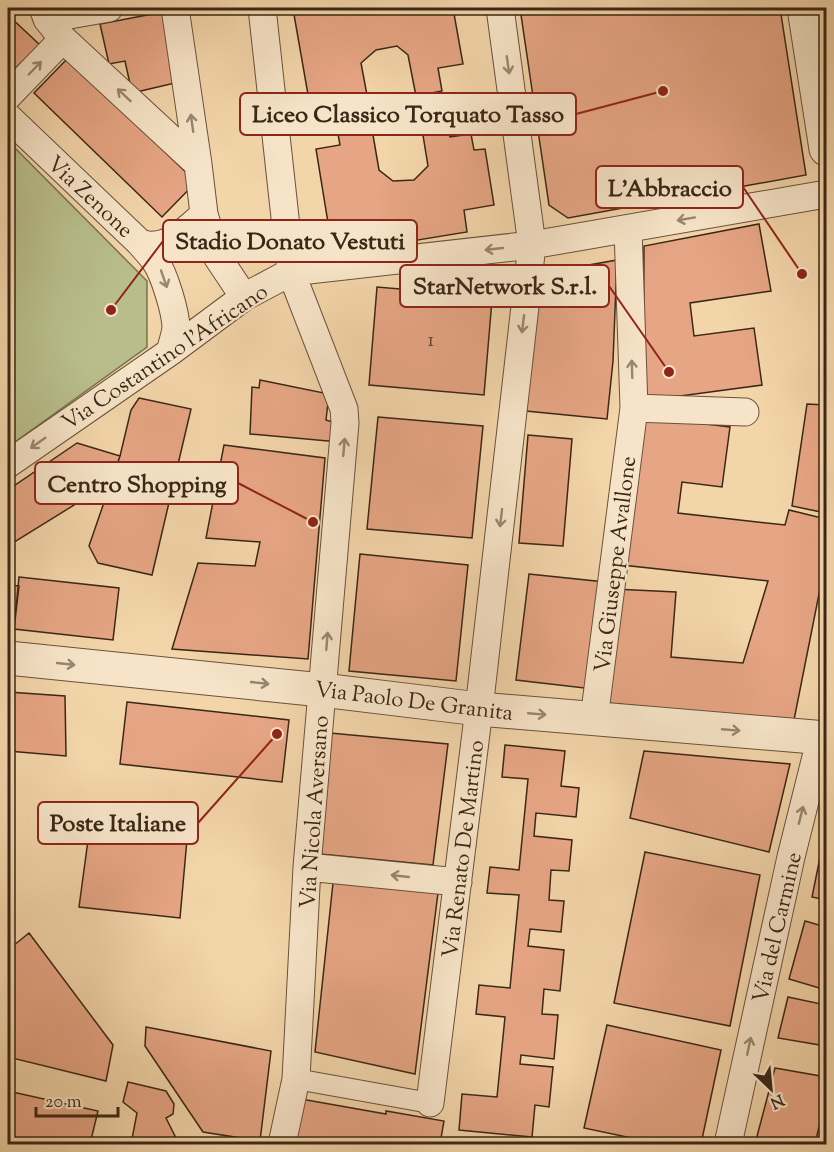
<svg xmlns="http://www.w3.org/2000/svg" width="834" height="1152" font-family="'Sorts Mill Goudy',serif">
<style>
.green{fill:#b8be8b;stroke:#7a7250;stroke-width:1.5}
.building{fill:#e6a584;stroke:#3b2716;stroke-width:1.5}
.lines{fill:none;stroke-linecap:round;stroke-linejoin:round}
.pedestrian-casing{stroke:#69523b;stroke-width:22}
.minor-casing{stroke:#69523b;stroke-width:29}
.tertiary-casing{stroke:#69523b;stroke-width:35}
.pedestrian{stroke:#f7e4c8;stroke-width:20}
.minor{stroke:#f7e4c8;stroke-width:27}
.tertiary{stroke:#f7e4c8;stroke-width:33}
.oneway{stroke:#99866f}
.labels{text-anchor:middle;stroke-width:4.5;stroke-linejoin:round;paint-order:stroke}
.number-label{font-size:20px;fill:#664632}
.street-label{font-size:22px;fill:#3b2716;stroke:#f7e4c8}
.leader{fill:none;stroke:#8f2418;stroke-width:2}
.callout-dot{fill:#8f2418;stroke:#f7e4c8;stroke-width:2}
.callout{fill:#f7e4c8;stroke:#8f2418;stroke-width:2}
.callout-label{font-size:24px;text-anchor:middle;font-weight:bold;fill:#3b2716}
</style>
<rect width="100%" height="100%" fill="#f3d5aa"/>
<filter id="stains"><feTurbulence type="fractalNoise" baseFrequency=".00333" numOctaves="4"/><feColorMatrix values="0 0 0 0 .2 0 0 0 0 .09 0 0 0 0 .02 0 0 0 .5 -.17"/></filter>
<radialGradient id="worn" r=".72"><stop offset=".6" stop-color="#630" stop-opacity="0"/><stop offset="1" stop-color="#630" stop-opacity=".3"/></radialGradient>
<!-- green -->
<path class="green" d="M8 141 147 281V347L8 447Z"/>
<!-- building -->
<path class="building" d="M302 8H433L434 11 453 8 463 64 438 68 442 91 416 96 408 55 397 46 376 50 361 63 367 95 310 106 293 9Z
M520 8H780L806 175 568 218 549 205Z
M163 12 175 83 132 93 125 61 109 64 100 24Z
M8 15 40 45 8 75Z
M68 58 196 182 162 217 34 93Z
M448 124 450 137 471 134 474 150 485 149 494 205 464 210 467 232 357 250 355 238 331 241 316 149 340 145 338 134 372 129 379 170 393 181 414 180 428 166 422 129Z
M759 224 771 291 690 303 694 336 754 328 762 385 643 401 644 246Z
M617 260 613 361 607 419 526 411 539 274Z
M449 284 493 288 484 395 369 385 377 287 448 293Z
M260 380 329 394 326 420 336 423 333 440 328 441 250 434 252 387 259 388Z
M139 398 191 409 152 575 98 563 89 546 120 456 131 410Z
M807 404 826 405V513L792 506Z
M642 416 730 427 722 487 682 482 678 513 785 525 789 510 826 519V559L794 720 606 703 614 589 676 592 671 657 743 663 768 581 622 565Z
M378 417 483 426 472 538 367 529Z
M528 435 572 439 563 546 519 543Z
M77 443 120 456 105 502 87 497 8 546V490Z
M224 445 325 458 308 659 172 649 198 563 255 566 260 542 206 538Z
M360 554 468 565 456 681 349 671Z
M529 574 605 582 593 689 516 680Z
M19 577 119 588 113 640 14 629Z
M8 585 19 586 14 629 8 628Z
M8 692 65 696 66 756 8 751Z
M127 702 289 720 282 782 120 764Z
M330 733 448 744 433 865 320 854Z
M505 745 565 751 561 786 579 788 576 817 536 813 534 836 572 840 569 871 551 870 549 900 564 901 561 932 530 929 528 946 564 950 560 991 544 989 542 1014 558 1015 554 1059 521 1055 520 1064 553 1067 549 1107 535 1105 532 1137 459 1130 462 1094 497 1097 505 1017 476 1014 479 985 510 988 519 895 487 893 490 867 519 870 528 779 502 777Z
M644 751 790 764 769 852 630 818Z
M91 818 188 828 180 918 79 907Z
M826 828V900L812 897Z
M645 852 760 875 730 1026 614 1003Z
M333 883 438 893 415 1074 315 1052Z
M805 921 826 927V990L789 979Z
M29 933 113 1045 106 1081 8 1057V950Z
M788 997 826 1005V1046L778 1038Z
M607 1025 721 1050 701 1144H660L584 1128Z
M146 1027 271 1051 260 1141 203 1132 145 1046Z
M775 1068 826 1077V1097L815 1144H755Z
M128 1082 166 1091 174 1104 173 1114 166 1118 179 1144H131L137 1113 123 1102Z
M8 1091 98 1111 90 1144H8Z
M301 1099 386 1114V1111L444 1121 440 1144H293Z"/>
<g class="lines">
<!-- pedestrian casing -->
<g class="pedestrian-casing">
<path id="pedestrian" d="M296 1079 430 1103"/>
</g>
<!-- minor casing -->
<g class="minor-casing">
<path id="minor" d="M43 8 47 19 63 39 198 164
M175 8 198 164 204 214 216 255 244 297
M262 8 291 272 344 409 345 423 307 867 296 1079 282 1144
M47 19 109 8
M8 96 63 39
M8 117 140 243C145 249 150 254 155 261 164 273 176 313 176 328 175 336 172 344 170 352
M140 243C144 244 149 246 154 245 172 245 192 225 204 214
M634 408 745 412
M8 464 170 352 244 297 291 272 532 245 826 194
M594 719 634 408 628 229
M307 867 458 882
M430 1103 479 709 532 245 500 8
M728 1144 791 857 821 737"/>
</g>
<!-- tertiary casing -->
<g class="tertiary-casing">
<path id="tertiary" d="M804 8 826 149
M8 658 322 690 479 709 826 738"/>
</g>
<!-- pedestrian -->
<use href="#pedestrian" class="pedestrian"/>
<!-- minor -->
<use href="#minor" class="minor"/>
<!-- tertiary -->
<use href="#tertiary" class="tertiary"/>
</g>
<!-- one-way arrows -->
<defs><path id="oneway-shaft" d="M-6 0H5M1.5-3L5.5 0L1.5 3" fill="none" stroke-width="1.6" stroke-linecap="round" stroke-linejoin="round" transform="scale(1.5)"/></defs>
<g class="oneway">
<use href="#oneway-shaft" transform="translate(508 65) rotate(82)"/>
<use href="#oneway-shaft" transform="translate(35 68) rotate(-46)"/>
<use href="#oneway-shaft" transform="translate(124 95) rotate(-137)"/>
<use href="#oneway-shaft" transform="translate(192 123) rotate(-98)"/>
<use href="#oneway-shaft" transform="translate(686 219) rotate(170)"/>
<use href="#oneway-shaft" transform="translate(494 249) rotate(174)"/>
<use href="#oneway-shaft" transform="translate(164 279) rotate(71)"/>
<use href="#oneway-shaft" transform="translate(523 324) rotate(97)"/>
<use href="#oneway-shaft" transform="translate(632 369) rotate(-92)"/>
<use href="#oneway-shaft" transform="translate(38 443) rotate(145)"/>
<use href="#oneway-shaft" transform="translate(344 447) rotate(-85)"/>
<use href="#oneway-shaft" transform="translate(501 518) rotate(97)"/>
<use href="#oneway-shaft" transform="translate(327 641) rotate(-85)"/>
<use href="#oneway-shaft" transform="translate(66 664) rotate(6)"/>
<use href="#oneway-shaft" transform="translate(260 683) rotate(6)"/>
<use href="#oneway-shaft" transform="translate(537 714) rotate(5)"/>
<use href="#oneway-shaft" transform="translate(731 730) rotate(5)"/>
<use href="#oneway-shaft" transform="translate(801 815) rotate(-76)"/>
<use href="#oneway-shaft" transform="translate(400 876) rotate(-174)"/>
<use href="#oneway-shaft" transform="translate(749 1046) rotate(-78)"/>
</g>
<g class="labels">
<!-- number labels -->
<g class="number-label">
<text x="431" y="346">1</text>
</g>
<!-- street labels -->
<g class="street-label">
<text transform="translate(91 196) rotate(43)" y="8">Via Zenone</text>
<text transform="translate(164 356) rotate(-34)" y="8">Via Costantino l'Africano</text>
<text transform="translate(614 564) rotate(-83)" y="8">Via Giuseppe Avallone</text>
<text transform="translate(414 700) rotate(7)" y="8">Via Paolo De Granita</text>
<text transform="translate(313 812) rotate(-86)" y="8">Via Nicola Aversano</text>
<text transform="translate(462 849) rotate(-83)" y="8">Via Renato De Martino</text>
<text transform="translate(776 927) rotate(-77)" y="8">Via del Carmine</text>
</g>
</g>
<!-- callouts -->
<path class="leader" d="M663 91L576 114M802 274L743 187M111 310L163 241M669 372L609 286M313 522L238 483M277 734L198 823"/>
<g class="callout-dot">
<circle cx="663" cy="91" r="6"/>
<circle cx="802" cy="274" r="6"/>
<circle cx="111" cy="310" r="6"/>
<circle cx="669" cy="372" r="6"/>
<circle cx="313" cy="522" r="6"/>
<circle cx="277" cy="734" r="6"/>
</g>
<g class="callout">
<rect x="240" y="93" width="336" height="42" rx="6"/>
<rect x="596" y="166" width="147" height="42" rx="6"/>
<rect x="163" y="220" width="254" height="42" rx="6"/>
<rect x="400" y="265" width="209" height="42" rx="6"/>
<rect x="35" y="462" width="203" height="42" rx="6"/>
<rect x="38" y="802" width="160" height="42" rx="6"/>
</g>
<g class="callout-label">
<text x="408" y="122">Liceo Classico Torquato Tasso</text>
<text x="670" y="196">L'Abbraccio</text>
<text x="290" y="249">Stadio Donato Vestuti</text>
<text x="505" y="294">StarNetwork S.r.l.</text>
<text x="137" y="492">Centro Shopping</text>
<text x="118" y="831">Poste Italiane</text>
</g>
<!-- margin -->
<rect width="834" height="1152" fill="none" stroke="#f3d5aa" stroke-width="30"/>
<rect x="9" y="9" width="816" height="1134" fill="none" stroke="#3b2716" stroke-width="3"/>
<rect x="15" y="15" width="804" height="1122" fill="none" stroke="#3b2716" stroke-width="1.5"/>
<!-- north arrow -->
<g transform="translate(771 1089) rotate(154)" stroke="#f7e4c8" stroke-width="4.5" paint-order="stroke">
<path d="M0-4.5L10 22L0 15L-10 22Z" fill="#3b2716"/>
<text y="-9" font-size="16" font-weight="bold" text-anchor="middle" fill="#3b2716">N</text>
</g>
<!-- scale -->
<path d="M36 1107v9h82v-9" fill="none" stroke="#3b2716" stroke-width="3"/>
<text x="45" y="1107" font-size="18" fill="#3b2716" stroke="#f7e4c8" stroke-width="4.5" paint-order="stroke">20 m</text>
<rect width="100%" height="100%" filter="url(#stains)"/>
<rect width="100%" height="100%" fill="url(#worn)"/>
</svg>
